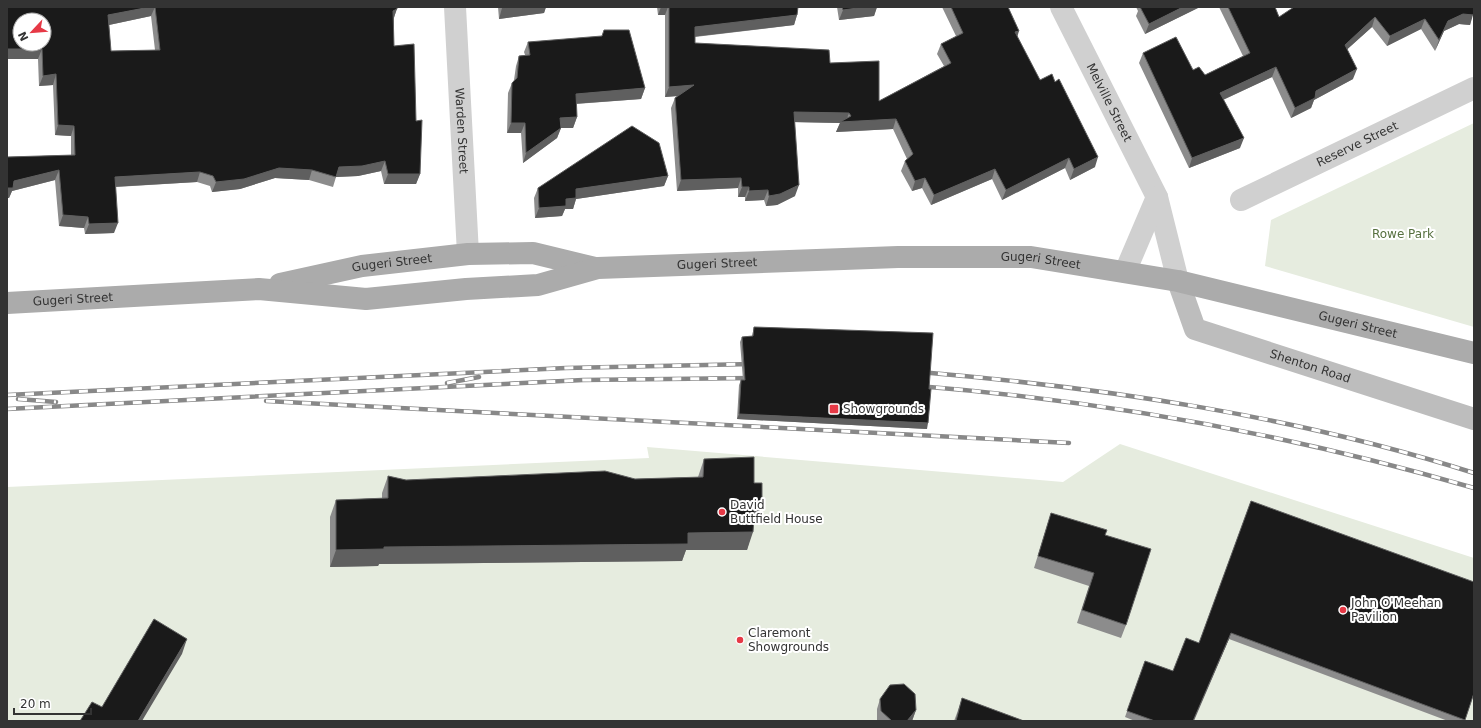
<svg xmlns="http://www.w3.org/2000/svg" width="1481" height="728" font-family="'DejaVu Sans',sans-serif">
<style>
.green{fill:#e6ecdf}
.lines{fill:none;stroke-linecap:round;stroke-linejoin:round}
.minor{stroke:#d0d0d0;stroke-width:22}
.tertiary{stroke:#d0d0d0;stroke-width:22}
.secondary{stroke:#bdbdbd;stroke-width:22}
.primary{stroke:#ababab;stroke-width:22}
.rail-casing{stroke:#888;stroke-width:4.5}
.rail{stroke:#fff;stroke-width:3;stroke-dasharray:9;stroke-linecap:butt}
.wall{fill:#8c8c8c;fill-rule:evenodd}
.shaded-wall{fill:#5f5f5f}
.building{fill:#1a1a1a;stroke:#5f5f5f;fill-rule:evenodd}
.poi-dot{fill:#e63946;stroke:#fff;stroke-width:1.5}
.labels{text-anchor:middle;stroke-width:4;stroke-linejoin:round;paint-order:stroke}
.street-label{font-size:12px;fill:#333;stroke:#fff}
.park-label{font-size:12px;fill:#56703f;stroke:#fff}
.poi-label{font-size:12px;fill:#333;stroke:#fff;text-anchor:start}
</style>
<rect width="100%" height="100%" fill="#fff"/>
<!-- green -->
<path class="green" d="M1474 123V327L1265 266 1271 220Z
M1120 444 1474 558V721H7V487L649 458 647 447 1063 482Z"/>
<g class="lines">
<!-- minor -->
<g class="minor">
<path id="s1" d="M455 7 468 254"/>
<path id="s2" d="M1241 200 1474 88"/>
</g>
<!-- tertiary -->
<g class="tertiary">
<path id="s3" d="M1061 7 1157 197 1178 281"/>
<path d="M1125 272 1157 197"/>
</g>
<!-- secondary -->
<path class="secondary" id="s4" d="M1178 281 1195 329 1474 419"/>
<!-- primary -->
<g class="primary">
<path id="s5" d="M280 284 362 266 468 254 533 253 595 268"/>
<path id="s6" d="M7 303 259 289 366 299 466 289 538 285 598 268 898 257H1031L1178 281 1474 353"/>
</g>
<!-- rail casing -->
<g class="rail-casing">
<path id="rail" d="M920 372C1107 388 1295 416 1474 473
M447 383 479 377
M918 386C1107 401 1292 435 1474 488
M7 395 566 368 752 364
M18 399 56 402
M266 401 1069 443
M7 409 583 380 753 378"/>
</g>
<!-- rail -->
<use href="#rail" class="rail"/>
</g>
<!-- wall -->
<path class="wall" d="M7 7H397L394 18V46L416 121 420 174 416 184H384L381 171 358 176 336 177 333 187 309 180 275 178 240 189 212 192 210 186 197 182 116 187 114 233 85 234 84 228 59 226 55 180 12 191 9 198H7V157L71 155V136L55 135 53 85 39 86 38 59ZM151 16 155 50 111 51 109 25Z
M498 7H546L544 13 499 19Z
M657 7H798L797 15 794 25 695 37V43L830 63 879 101 944 66 937 54 941 44 956 36 942 7H1008L1017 37 1040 80 1055 82 1095 167 1070 180 1065 168 1002 200 992 179 931 205 922 188 912 191 901 171 905 161 907 159 893 129 836 132 840 123 795 122V196L777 205 766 206 764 200 745 201V197H738V188L677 191 671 108 675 98 677 96 665 97V15H658Z
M837 7H877L874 16 839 20Z
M1136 7H1200L1145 34 1136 16 1138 11Z
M1219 7H1275L1279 17 1474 7 1470 25 1459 24 1444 31 1435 51 1421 29 1387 46 1372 27 1347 49 1353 79 1314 100 1311 108 1291 118 1272 77 1223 100 1240 148 1189 168 1139 63 1143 53 1193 70 1205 75 1243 56Z
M528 42 645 88 641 99 576 104 577 117 573 128H561L557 138 523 163 521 133H507L508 93 512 83 514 80 516 66 519 56 525 55 524 52Z
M668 176 664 186 576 199 573 209H565L562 216 535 218 534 198 538 188Z
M754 327 927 429 737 419 739 385 741 380H743L740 342 742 337 752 336Z
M704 459 754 483 756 522 754 523 747 550H686L682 561 379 564 378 566 330 567V517L336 500 382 498V493L388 476 406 480 635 479 698 477Z
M1251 501 1465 720 1464 721H1448L1229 639 1194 721H1135L1125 717 1145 661 1173 671 1199 643Z
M1051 513 1105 535 1126 625 1121 638 1077 623 1089 586 1034 568 1047 526Z
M962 698 1024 721H954L957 713Z
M880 699 916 710 912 721H877V709Z"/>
<!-- shaded-wall -->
<path class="shaded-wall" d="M150 7H155L151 16 104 26 108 15Z
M513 7H546L544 13 499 19 502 8Z
M661 7H668L665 15H658Z
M865 7H877L874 16 839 20 843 10Z
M1183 7H1200L1145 34 1149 24Z
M397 9 393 20V11Z
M1463 14 1473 15 1470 25 1459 24 1444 31 1435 51 1439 40 1448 21Z
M797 15 794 25 691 37 695 27Z
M1375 17 1372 27 1341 55 1345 45Z
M1425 19 1421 29 1387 46 1390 36Z
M1019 31 1016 41 1015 32Z
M7 49H42L38 59H7Z
M1276 67 1272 77 1216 103 1220 93Z
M1357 69 1353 79 1314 100 1311 108 1291 118 1295 108 1316 91Z
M56 74 53 85 39 86 43 76Z
M694 85 691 95 665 97 669 87Z
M645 88 641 99 572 104 576 94Z
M794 112 849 113 846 121 896 119 893 129 836 132 840 123 790 122Z
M577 117 573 128H561L557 138 523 163 526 153 560 118Z
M511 123H525L521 133H507Z
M58 125 74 126 71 136 55 135Z
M1244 138 1240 148 1189 168 1192 158Z
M1098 157 1095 167 1070 180 1074 169Z
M1069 158 1065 168 1002 200 1006 190Z
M385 161 381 171 358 176 336 177 339 167Z
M279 168 312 170 309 180 275 178 240 189 212 192 216 182Z
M995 169 992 179 931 205 934 195Z
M59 170 55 180 12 191 9 198H7V188L14 181Z
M200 172 197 182 111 187 115 177Z
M388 174H420L416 184H384Z
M668 176 664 186 576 199 573 209H565L562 216 535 218 539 208 576 189Z
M741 178 738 188 677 191 681 180Z
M925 178 922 188 912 191 915 181Z
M799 185 795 196 777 205 766 206 769 196Z
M742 187H749L745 197H738Z
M768 190 764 200 745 201 749 191Z
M63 215 88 217 84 228 59 226Z
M118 223 114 233 85 234 89 224Z
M739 414 928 423 927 429 737 419Z
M762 505 756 522 748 523 755 506Z
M753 532 747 550H686L682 561 379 564 378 566 330 567 336 550 384 547 688 533Z
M1231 633 1229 639 1193 721Z
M187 639 182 654 142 721H138Z
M916 710 912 721H907Z"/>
<!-- building -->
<path class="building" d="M7 7H150L108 15 111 51 160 50 155 7H397V9L393 11 394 46 414 44 416 121 422 120 420 174H388L385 161 362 166 339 167 336 177 312 170 279 168 244 179 216 182 213 176 200 172 115 177 118 223 89 224 88 217 63 215 59 170 14 181 13 188H7V157L75 155 74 126 58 125 56 74 43 76 42 49H7ZM20 20H44V44H20Z
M502 7H513L502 8Z
M669 7H798L797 15 695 27V43L829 50 830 63 879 61V101L951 63 941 44 963 33 951 7H1008L1019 31 1015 32 1040 80 1052 74 1055 82 1059 79 1098 157 1074 169 1069 158 1006 190 995 169 934 195 925 178 915 181 905 161 913 154 896 119 840 122 851 116 849 113 794 112 799 185 780 194 769 196 768 190 749 191V187H742L741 178 681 180 675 98 694 85 669 87Z
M842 7H865L843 10Z
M1140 7H1183L1149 24Z
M1228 7H1275L1279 17 1294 7H1474V12L1473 15 1463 14 1448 21 1439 40 1425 19 1390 36 1375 17 1345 45 1357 69 1316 91 1315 98 1295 108 1276 67 1220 93 1244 138 1192 158 1143 53 1176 37 1193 70 1199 67 1205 75 1250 53Z
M604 30H629L645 88 576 94 577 117 560 118 561 128 526 153 525 123H511L512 83 517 78 519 56 530 55 528 42 602 36Z
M632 126 659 143 668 176 576 189V198L566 199V206L539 208 538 188Z
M754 327 933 333 929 389H931L928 423 739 414 741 380H745L742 337 753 336Z
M754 457V483H762V505L755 506 753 532 688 533V544L384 547V549L336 550V500L388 498V476L406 480 605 471 635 479 703 477 704 459Z
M1251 501 1474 582V693L1465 720 1231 633 1193 721H1155L1127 711 1145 661 1173 671 1186 638 1199 643Z
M1051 513 1107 530 1105 535 1151 549 1126 625 1082 610 1094 573 1038 556Z
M154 619 187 639 138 721H80L92 702 102 707Z
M904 684 915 694 916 710 907 721H892L881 711 880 699 890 685Z
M962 698 1024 721H956Z"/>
<!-- markers -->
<g class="poi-dot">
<rect x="829" y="404" width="10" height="10" rx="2"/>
<circle cx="722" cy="512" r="4"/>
<circle cx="1343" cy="610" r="4"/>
<circle cx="740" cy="640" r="4"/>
</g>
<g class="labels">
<!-- street labels -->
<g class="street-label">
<text dy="4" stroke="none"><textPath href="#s3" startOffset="107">Melville Street</textPath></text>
<text dy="4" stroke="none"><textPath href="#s1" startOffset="124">Warden Street</textPath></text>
<text dy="4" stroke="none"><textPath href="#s2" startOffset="129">Reserve Street</textPath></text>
<text dy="4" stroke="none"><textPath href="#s6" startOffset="1038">Gugeri Street</textPath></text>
<text dy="4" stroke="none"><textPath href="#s5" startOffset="114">Gugeri Street</textPath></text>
<text dy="4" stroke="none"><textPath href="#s6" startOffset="714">Gugeri Street</textPath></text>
<text dy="4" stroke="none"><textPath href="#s6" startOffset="66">Gugeri Street</textPath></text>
<text dy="4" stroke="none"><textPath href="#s6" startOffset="1362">Gugeri Street</textPath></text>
<text dy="4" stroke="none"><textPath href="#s4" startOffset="172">Shenton Road</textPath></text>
</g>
<!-- park labels -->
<g class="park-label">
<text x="1403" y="238">Rowe Park</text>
</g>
<!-- poi labels -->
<g class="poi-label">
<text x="843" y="413">Showgrounds</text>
<text x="730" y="509">David<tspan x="730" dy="14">Buttfield House</tspan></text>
<text x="1351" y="607">John O'Meehan<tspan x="1351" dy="14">Pavilion</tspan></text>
<text x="748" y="637">Claremont<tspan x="748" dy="14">Showgrounds</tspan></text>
</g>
</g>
<!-- border -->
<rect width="1481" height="728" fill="none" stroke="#333333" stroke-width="16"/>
<!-- north arrow -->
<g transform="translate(32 32) rotate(244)"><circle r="19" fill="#ffffff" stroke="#adadad"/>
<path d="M0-3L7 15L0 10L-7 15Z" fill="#e63946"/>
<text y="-6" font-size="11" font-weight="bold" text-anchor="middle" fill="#333333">N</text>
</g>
<!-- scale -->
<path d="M14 708v6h77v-6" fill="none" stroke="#333333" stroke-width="2"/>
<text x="20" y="708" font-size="12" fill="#333333" stroke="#ffffff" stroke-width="3" paint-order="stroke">20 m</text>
</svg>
